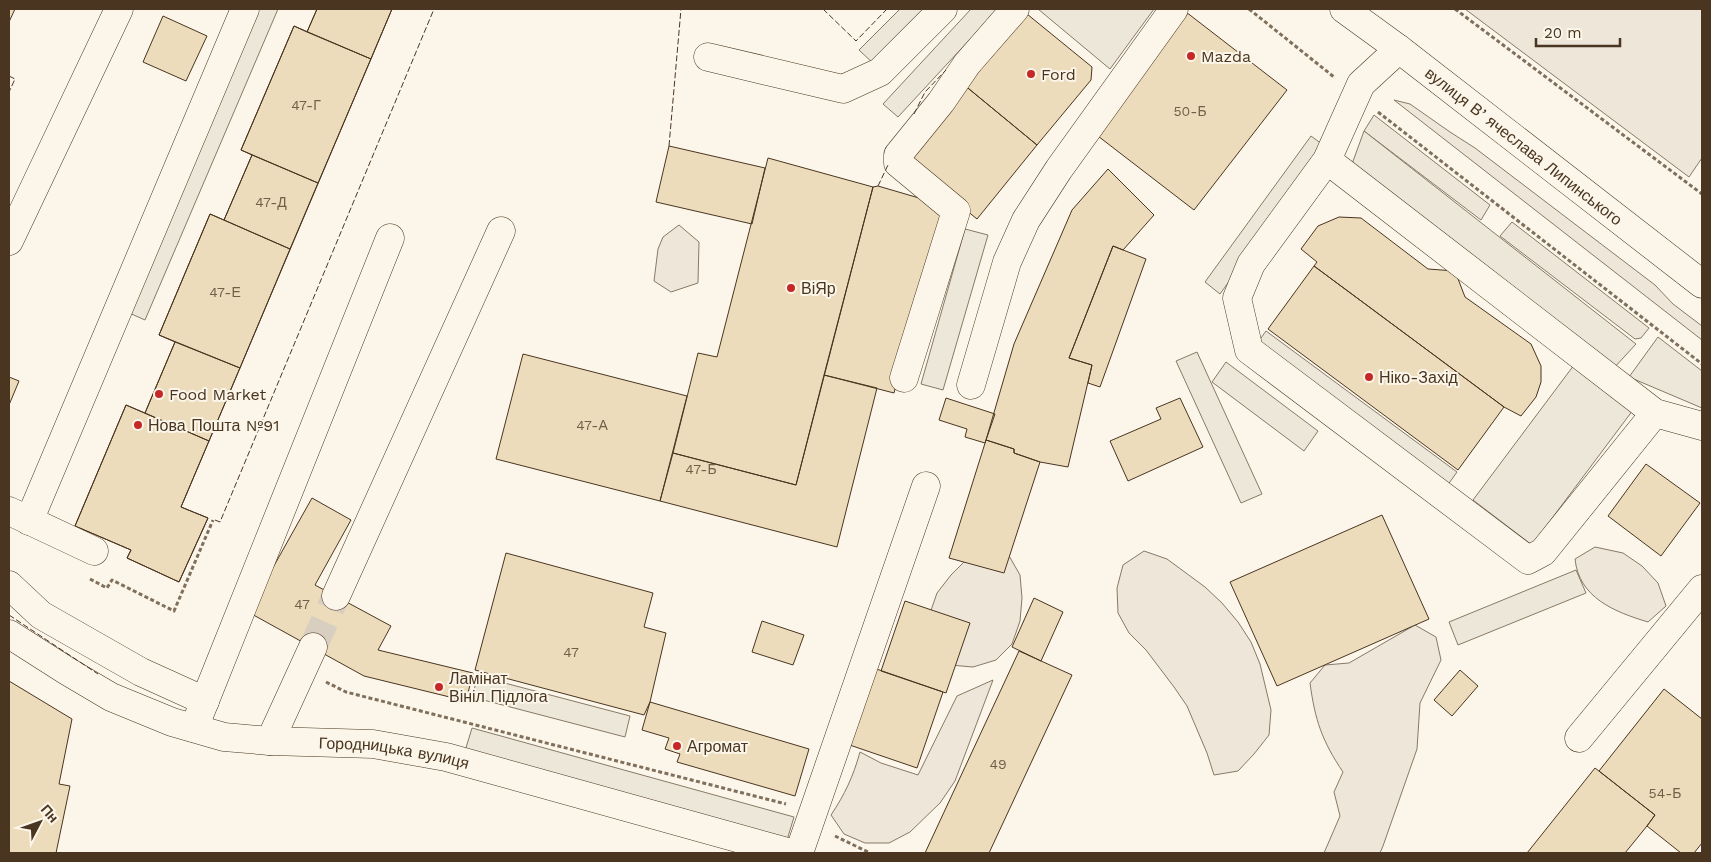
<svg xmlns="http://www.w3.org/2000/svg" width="1711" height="862" font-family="'Work Sans',sans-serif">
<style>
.green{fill:#ede6d9;stroke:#887966}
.parking{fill:#ede7d9;stroke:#887966}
.building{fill:#ecdcbc;stroke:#4a3520}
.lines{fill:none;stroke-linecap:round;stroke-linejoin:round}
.minor-tunnel{stroke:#d8cfc1;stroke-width:28;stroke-dasharray:28 14;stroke-linecap:butt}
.minor-casing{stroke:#4a3520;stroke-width:29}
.major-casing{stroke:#4a3520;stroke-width:29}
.path{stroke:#7f6f5c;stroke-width:3;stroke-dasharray:4 2.5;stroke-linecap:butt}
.minor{stroke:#fbf6e9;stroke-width:28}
.major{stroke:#fbf6e9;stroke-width:28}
.fence{stroke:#4a3520;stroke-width:1;stroke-dasharray:6 2.5;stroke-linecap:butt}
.poi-dot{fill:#c62828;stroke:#fbf6e9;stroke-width:2}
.labels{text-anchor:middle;stroke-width:4;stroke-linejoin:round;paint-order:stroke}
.number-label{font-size:14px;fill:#725f47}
.poi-label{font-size:16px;fill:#4a3520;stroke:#fbf6e9;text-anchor:start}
.street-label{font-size:16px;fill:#4a3520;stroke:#fbf6e9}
</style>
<rect width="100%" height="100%" fill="#fbf6e9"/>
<!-- green -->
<path class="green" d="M1465 9H1702V158L1689 177Z
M1394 100 1410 104 1450 132 1475 148 1655 285 1673 304 1702 326V340Z
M1374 115 1490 205 1481 220 1364 131Z
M1512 222 1649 328 1641 338 1635 339 1500 236Z
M679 225 699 242 698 283 671 292 654 281 658 249 663 237Z
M1595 547 1623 553 1642 566 1658 583 1666 606 1648 622C1615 612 1579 598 1575 559Z
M1144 551 1167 559 1205 587 1222 603 1238 622 1251 642 1260 664 1271 710 1269 735 1254 754 1238 771 1214 775 1207 753 1187 706 1174 687 1146 650 1129 633 1118 613 1117 588 1123 565Z
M1008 554 1020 575 1022 598 1020 621 1012 644 996 660 973 667 950 665 929 616 937 593 951 575 968 558Z
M1415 625 1436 637 1441 660 1420 703 1417 749 1383 846 1380 853H1324L1340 816 1334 792 1343 772C1322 741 1315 720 1310 683L1325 665 1349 663Z
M993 680 955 781 940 803 910 832 889 843H865L844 834 831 815C845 794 853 777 860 752L881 763 918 775 957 696Z"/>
<!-- parking -->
<path class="parking" d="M256 9H278L145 320 127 312Z
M900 9H930L875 65 859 50Z
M971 9H998L898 117 883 104Z
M1038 9H1154L1110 69Z
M1364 131 1636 344 1613 369 1352 164Z
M1311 136 1326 147 1220 294 1205 282Z
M965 229 988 235 943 390 921 384Z
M1266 331 1457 472 1447 486 1256 345Z
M1658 337 1702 371V408L1629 377Z
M1197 352 1262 494 1241 503 1176 361Z
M1226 362 1318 431 1304 451 1212 382Z
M1574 365 1633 410 1532 545 1473 500Z
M1576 570 1586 593 1458 645 1449 622Z
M478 676 630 716 625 737 472 697Z
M472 728 794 817 787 840 465 751Z"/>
<!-- building -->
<path class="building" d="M9 9H15L9 22Z
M317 9H392L371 59 307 32Z
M317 9H392L181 507 208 518 179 582 127 558 131 550 75 526 126 405 145 413 175 342 159 335 210 214 224 220 252 155 241 150 294 26 307 32Z
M1186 12 1287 90 1194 210 1094 133Z
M1027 14 1092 67 1091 80 1037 145 963 84Z
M163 16 207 36 186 81 143 62Z
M294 26 371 59 318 183 241 150Z
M963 84 1037 145 977 219 902 158Z
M669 146 765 168 752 224 656 202Z
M252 155 318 183 290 249 224 220Z
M768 158 873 187 796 485 673 453 698 353 717 357Z
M1108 169 1154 215 1123 250 1113 246 1069 358 1092 365 1068 467 1040 462 1014 453V449L986 440 1014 344 1072 210Z
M878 186 943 205 894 393 824 375 873 187Z
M210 214 290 249 240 368 159 335Z
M1339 217 1361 218 1428 269 1455 271 1465 297 1531 344 1541 366V382L1536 397 1521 416 1504 407 1314 266 1317 262 1301 249 1318 226Z
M1113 246 1146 259 1100 387 1088 383 1092 365 1069 358Z
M1314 266 1504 407 1458 470 1268 329Z
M175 342 240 368 209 441 145 413Z
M523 354 687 396 660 501 496 459Z
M824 375 877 388 837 547 660 501 673 453 796 485Z
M9 377 19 381 9 405Z
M946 398 995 414 985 443 965 437 967 429 939 420Z
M1180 398 1203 447 1128 481 1110 441 1161 419 1156 408Z
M126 405 209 441 181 507 208 518 179 582 127 558 131 550 75 526Z
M986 440 1014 449V453L1040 462 1004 573 949 558Z
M1646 464 1700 503 1661 556 1608 516Z
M312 498 351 520 315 585 391 626 378 650 473 673 466 701 364 676 248 612Z
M1382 515 1429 619 1277 686 1230 582Z
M506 553 653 593 644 627 666 633 650 702 644 715 475 670Z
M1034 598 1063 612 1041 661 1012 647Z
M905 601 970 623 946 693 881 671Z
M762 621 804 635 793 665 752 652Z
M1019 651 1072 675 989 853H925Z
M865 665 943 692 917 768 838 741Z
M1460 670 1478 686 1452 716 1434 700Z
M9 681 72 719 59 784 70 786 56 853H9Z
M1664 689 1702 719V843L1694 853H1681L1647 826 1655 815 1599 771Z
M650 702 809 749 795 796 677 762 680 754 665 749 669 738 642 730Z
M1595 768 1655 815 1647 826 1625 853H1527Z"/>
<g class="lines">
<!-- minor-tunnel -->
<path class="minor-tunnel" d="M313 647 336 596"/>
<!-- minor casing -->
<g class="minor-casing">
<g id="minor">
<path d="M1399 49 1361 84 1327 160 1251 264 1237 298 1249 350 1528 560 1543 552 1655 413"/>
<path d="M708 57 843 89 880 72 943 9"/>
<path d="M1327 160 1655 413 1702 426"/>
<path d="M9 241 119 9"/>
<path d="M904 378 956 211 898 163V155L941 102 967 64 1015 9"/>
<path d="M971 385 1007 262 1026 220 1059 169 1174 9"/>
<path d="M9 511 94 551"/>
<path d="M29 521 245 9"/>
<path d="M9 585 41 615 141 672 205 701"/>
<path d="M336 596 501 231"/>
<path id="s1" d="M9 634 67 671 111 697 172 722 224 737 270 741 373 744 446 757 791 853"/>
<path d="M194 728 390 238"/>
<path d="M1579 738 1702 589"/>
<path d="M270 741 313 647"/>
<path d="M799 853 926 486"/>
</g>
</g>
<!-- major casing -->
<g class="major-casing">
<path id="major" d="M1344 9 1399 49 1702 284"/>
</g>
<!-- path -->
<path class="path" d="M1249 9 1334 77
M1455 9 1702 194
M1378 112 1702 364
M90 579 107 588 112 580 174 611 213 520
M326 682 346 692 786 804
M835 836 870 853"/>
<!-- minor -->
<use href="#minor" class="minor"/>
<!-- major -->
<use href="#major" class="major"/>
<!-- fence -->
<path class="fence" d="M823 9 856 41 887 9
M9 76 15 79 9 92
M914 114 925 92 946 70
M669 146 681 9
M878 186 888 165
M215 520 220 522 434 9
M9 615 98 674"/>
</g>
<!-- markers -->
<g class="poi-dot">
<circle cx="1191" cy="56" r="5"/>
<circle cx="1031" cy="74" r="5"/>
<circle cx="791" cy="288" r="5"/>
<circle cx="1369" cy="377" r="5"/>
<circle cx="159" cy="394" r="5"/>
<circle cx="138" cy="425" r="5"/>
<circle cx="439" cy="687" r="5"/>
<circle cx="677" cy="746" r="5"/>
</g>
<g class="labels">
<!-- number labels -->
<g class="number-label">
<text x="306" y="110">47-Г</text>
<text x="1190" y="116">50-Б</text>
<text x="271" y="207">47-Д</text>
<text x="225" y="297">47-Е</text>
<text x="592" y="430">47-А</text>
<text x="701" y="474">47-Б</text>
<text x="302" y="609">47</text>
<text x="571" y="657">47</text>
<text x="998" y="769">49</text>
<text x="1665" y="798">54-Б</text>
</g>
<!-- poi labels -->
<g class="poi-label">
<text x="1201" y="62">Mazda</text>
<text x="1041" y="80">Ford</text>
<text x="801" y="294">ВіЯр</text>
<text x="1379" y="383">Ніко-Захід</text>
<text x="169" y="400">Food Market</text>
<text x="148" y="431">Нова Пошта №91</text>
<text x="449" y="684">Ламінат<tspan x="449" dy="18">Вініл Підлога</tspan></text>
<text x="687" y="752">Агромат</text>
</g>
<!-- street labels -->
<g class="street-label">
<text transform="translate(1524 146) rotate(38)" y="6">вулиця Вʼячеслава Липинського</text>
<text dy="6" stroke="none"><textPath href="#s1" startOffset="411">Городницька вулиця</textPath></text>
</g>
</g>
<!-- border -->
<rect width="1711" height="862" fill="none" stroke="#4a3520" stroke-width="20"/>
<!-- north arrow -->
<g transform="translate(40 822) rotate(49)" stroke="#fbf6e9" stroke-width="4" paint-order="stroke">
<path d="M0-4L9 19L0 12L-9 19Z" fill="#4a3520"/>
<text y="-8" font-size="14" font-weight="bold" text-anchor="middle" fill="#4a3520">Пн</text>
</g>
<!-- scale -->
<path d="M1536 38v8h84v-8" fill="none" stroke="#4a3520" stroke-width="2.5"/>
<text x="1544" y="38" font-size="15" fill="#4a3520" stroke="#fbf6e9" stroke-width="4" paint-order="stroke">20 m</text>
</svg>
